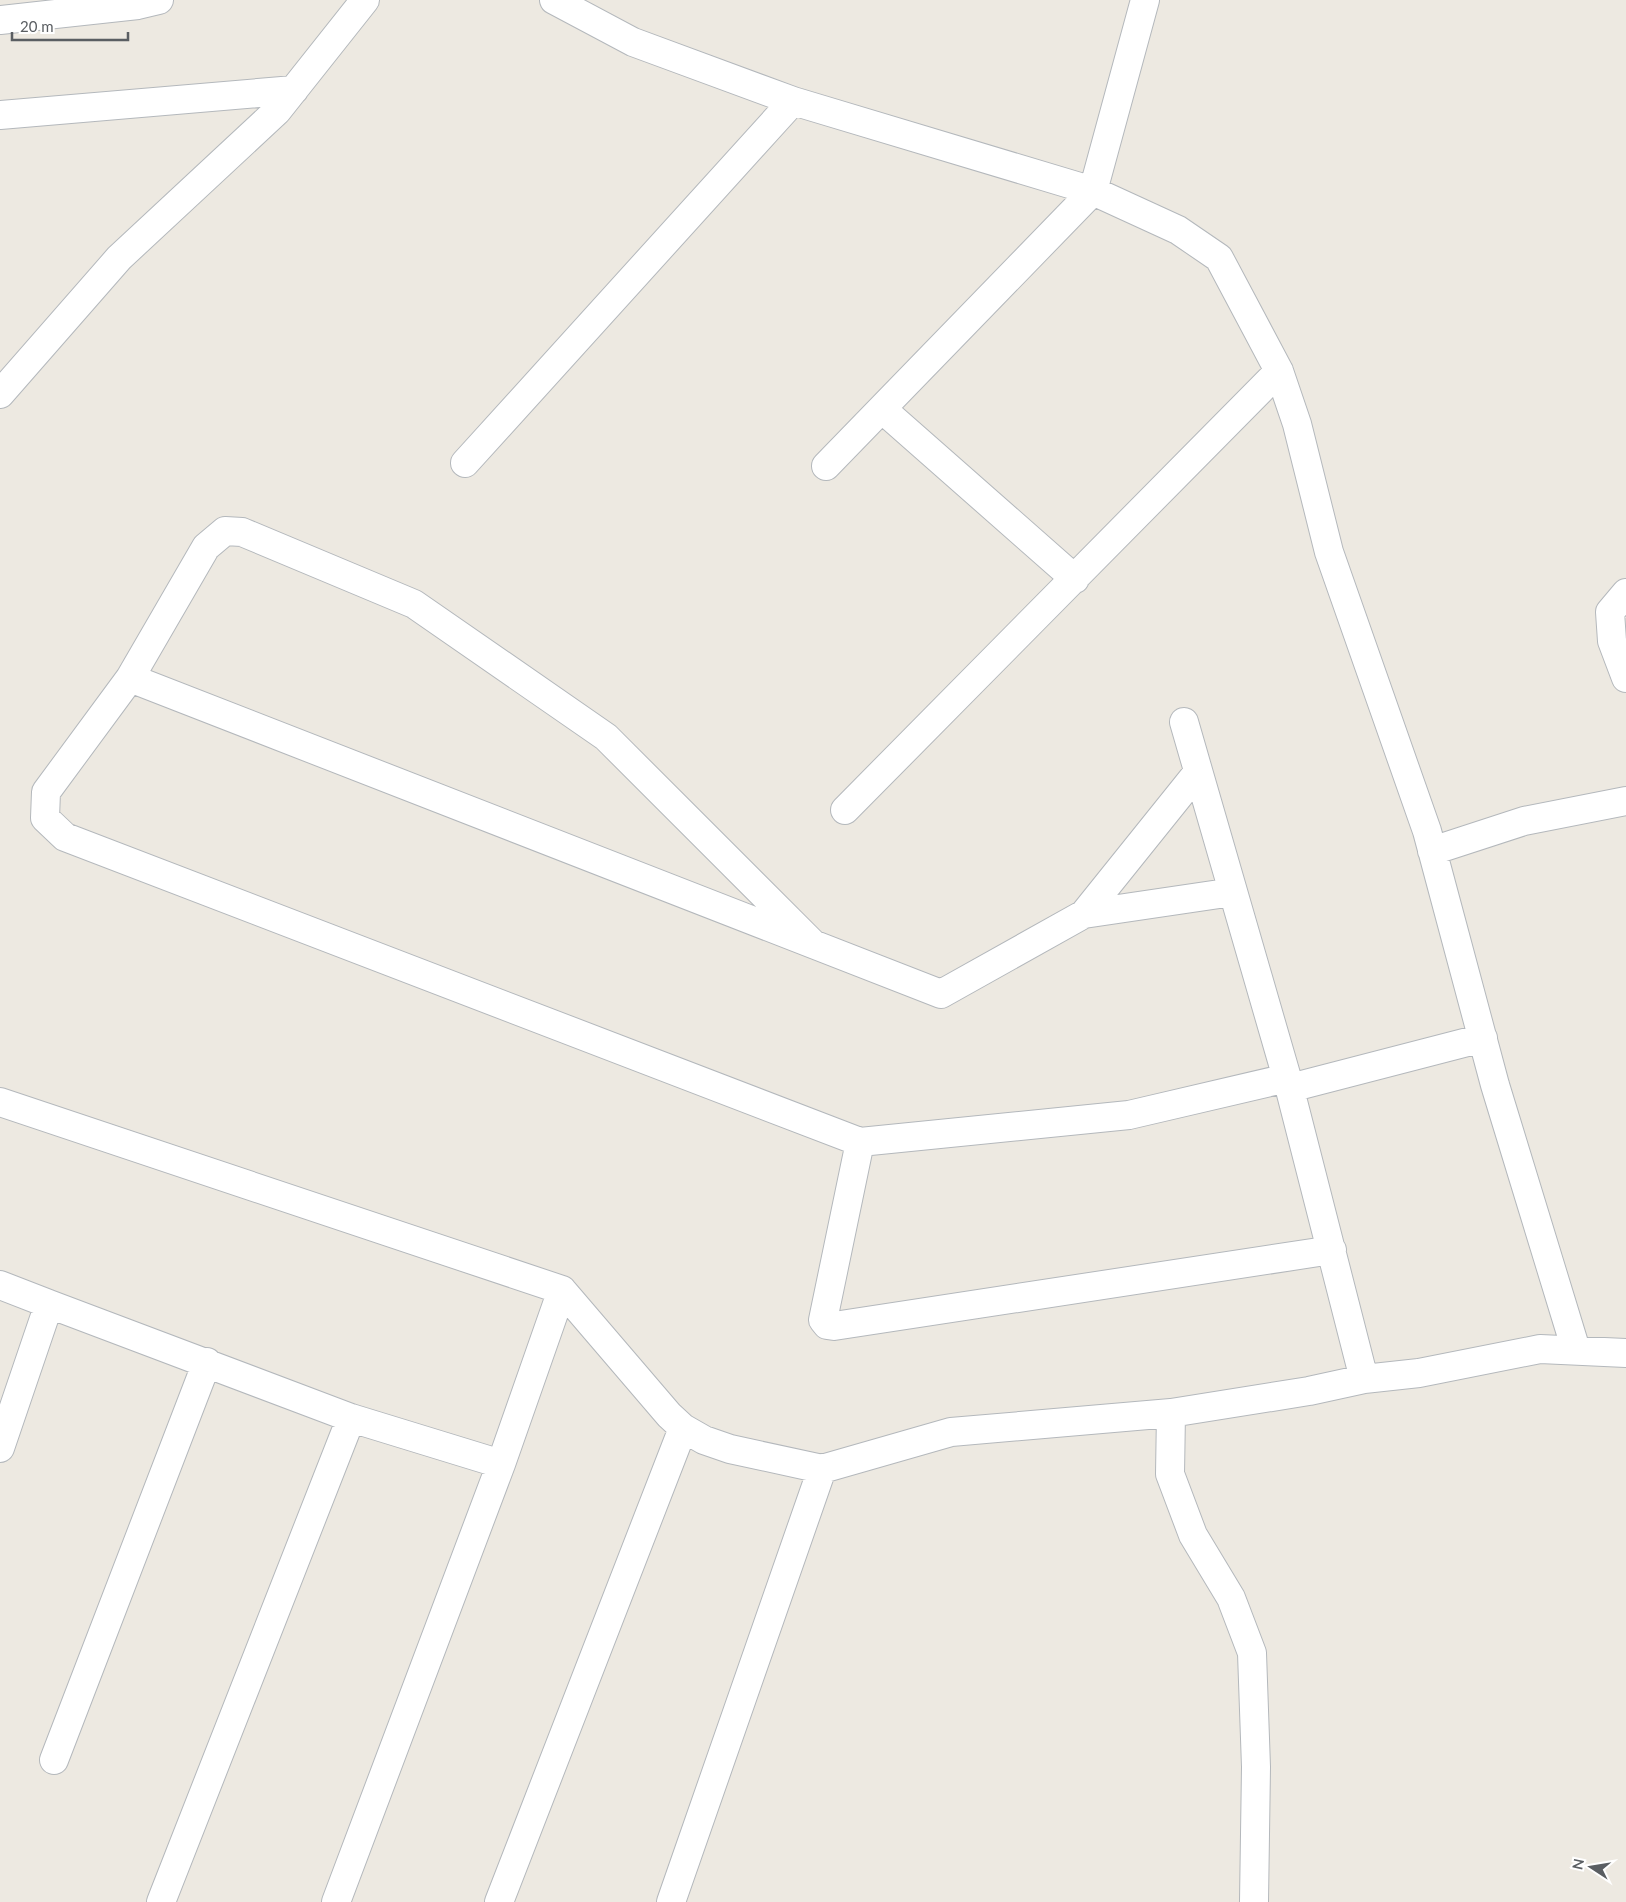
<svg xmlns="http://www.w3.org/2000/svg" width="1626" height="1902" font-family="Lato,sans-serif">
<style>
.lines{fill:none;stroke-linecap:round;stroke-linejoin:round}
.minor-casing{stroke:#b4b8bc;stroke-width:30}
.minor{stroke:#fff;stroke-width:28}
</style>
<rect width="100%" height="100%" fill="#ede9e1"/>
<g class="lines">
<!-- minor casing -->
<g class="minor-casing">
<path id="minor" d="M554 0 633 42 793 101 1093 191 1178 230 1219 258 1279 371 1297 424 1329 552 1427 831 1495 1085 1576 1350
M0 20 138 5 159 0
M0 115 294 90
M0 394 119 258 277 111 365 0
M882 409 1075 579
M465 463 793 101
M826 466 1093 191 1145 0
M1626 593 1610 612 1612 641 1626 678
M130 678 941 994 1084 914 1233 892
M1184 722 1287 1078 1364 1379
M845 810 1279 371
M1432 851 1524 821 1626 801
M1084 914 1198 772
M813 944 606 737 414 604 242 532 225 531 206 547 130 678 46 792 45 818 65 837 860 1142 823 1320 827 1325 834 1326 1332 1250
M1290 1088 1483 1038
M0 1102 562 1290 669 1415 683 1428 704 1440 730 1449 822 1469 951 1432 1171 1413 1309 1391 1364 1379 1419 1373 1540 1349 1626 1353
M860 1142 1129 1115 1287 1078
M0 1285 49 1304
M1171 1413 1170 1474 1193 1535 1231 1598 1252 1653 1256 1767 1254 1902
M0 1448 49 1304 351 1418 501 1464
M54 1760 207 1362
M161 1902 351 1418
M336 1902 501 1464 562 1290
M499 1902 683 1428
M671 1902 822 1469"/>
</g>
<!-- minor -->
<use href="#minor" class="minor"/>
</g>
<!-- north arrow -->
<g transform="translate(1591 1867) rotate(282)" stroke="#ffffff" stroke-width="4" paint-order="stroke">
<path d="M0-4L9 19L0 12L-9 19Z" fill="#5a5e62"/>
<text y="-8" font-size="14" font-weight="bold" text-anchor="middle" fill="#5a5e62">N</text>
</g>
<!-- scale -->
<path d="M12 32v8h116v-8" fill="none" stroke="#5a5e62" stroke-width="2.5"/>
<text x="20" y="32" font-size="15" fill="#5a5e62" stroke="#ffffff" stroke-width="4" paint-order="stroke">20 m</text>
</svg>
